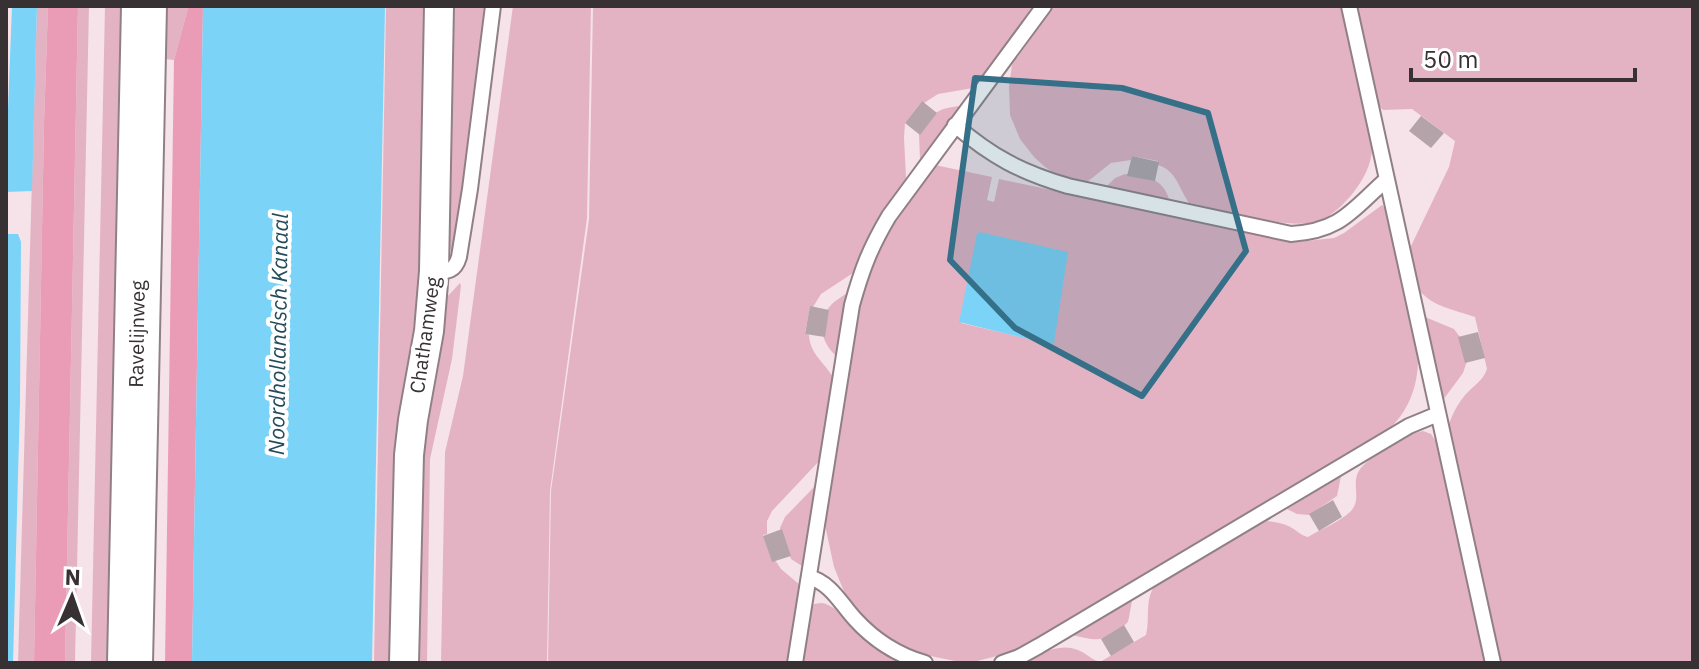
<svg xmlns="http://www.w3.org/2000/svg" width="1699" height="669" font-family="'IBM Plex Sans',sans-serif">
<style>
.green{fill:#e4b3c3;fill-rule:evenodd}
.forest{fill:#ea9cb7}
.water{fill:#7bd3f7}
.building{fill:#b4a4a9}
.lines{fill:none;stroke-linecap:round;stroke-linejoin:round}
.lane-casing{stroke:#908085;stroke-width:18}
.street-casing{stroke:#908085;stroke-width:32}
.primary-casing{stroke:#908085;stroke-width:48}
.lane{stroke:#fff;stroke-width:14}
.street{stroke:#fff;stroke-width:28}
.primary{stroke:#fff;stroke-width:44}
.marked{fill:#357088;fill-opacity:0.2;stroke:#357088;stroke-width:6;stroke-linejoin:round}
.labels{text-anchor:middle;stroke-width:8;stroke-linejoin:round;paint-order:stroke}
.street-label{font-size:20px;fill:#373133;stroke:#fff}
.water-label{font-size:22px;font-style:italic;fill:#244b5b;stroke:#fff}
</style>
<rect width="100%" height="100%" fill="#f5e3e9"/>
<!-- green -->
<path class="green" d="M37 6H48L44 123 34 663H18Z
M78 6H89L75 663H65Z
M105 6H124L109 663H91Z
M165 6H203L188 8 174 60 164 59Z
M386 6H425L421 256 413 345 399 418 395 455 390 663H374Z
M453 6H488L454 248 451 250 449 247Z
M513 6H591L587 218 550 491 547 663H441L445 452 463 376Z
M593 6H1034L973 88 938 94 924 103 921 102 905 123 904 138 906 178 874 228 853 273 821 294 813 307H810L805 333 809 335C810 354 824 362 833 377L821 459 772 511 767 521V534L763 535 772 561 775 560 781 569 800 585 788 663H548L551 491 589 219Z
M1054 6H1341L1372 148C1372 164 1363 180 1353 193 1344 204 1332 216 1319 221 1291 231 1221 210 1189 203 1179 189 1177 171 1158 165V161L1132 156 1131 160 1111 163 1087 182 1057 175 1045 167 1034 157 1020 139 1010 115 1009 86 1012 65Z
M1356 6H1693V663H1501L1449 424C1453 413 1458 403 1466 394 1474 385 1482 382 1487 369L1475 317C1455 310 1433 307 1419 290L1410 248 1449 167 1455 141 1412 109 1383 110 1379 106Z
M960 106 920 159 919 135C934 114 933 109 960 106Z
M935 165 992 177 987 200 994 202 999 179 1297 242 1334 238 1344 233 1382 205 1385 208 1418 360C1418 383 1410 408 1393 425 1386 433 1375 438 1366 444L1021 647 1005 654 977 661H955L916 653 886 637 856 610 845 594 834 567 825 525 862 297C877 243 902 210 935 165ZM1014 240 1051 344 961 323Z
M1125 174C1145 175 1163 178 1169 199L1107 186 1115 178Z
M460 283 461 286 452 359 430 459 427 663H418L424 447 439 363 446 298Z
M848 292 837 357C823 344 817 328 828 309 832 302 842 297 848 292Z
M1425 317 1454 329 1460 337 1467 361 1463 373 1443 400Z
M1423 431 1431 434 1437 443 1486 663H1022C1041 653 1062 640 1084 653 1090 657 1092 659 1100 662L1146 635C1150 618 1145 603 1153 588L1267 521C1275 522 1284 523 1292 528 1298 531 1300 535 1308 537 1321 529 1340 522 1351 511 1361 500 1353 488 1357 475 1362 459 1407 433 1423 431Z
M1341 476 1337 496 1309 515 1297 514 1287 509Z
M816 485 804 564 802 566 791 559 780 528 785 517Z
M1132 601 1128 622C1107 642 1099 642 1073 635Z
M821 603C839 605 853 629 866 641 876 650 888 657 900 663H803L812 607 814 604Z"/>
<!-- forest -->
<path class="forest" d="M48 6H78L65 663H34L44 123Z
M203 7 192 663H165L174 60 188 8Z"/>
<!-- water -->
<path class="water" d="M12 6H37L32 191 6 192V116L8 110Z
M203 6H385L372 663H192Z
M979 232 1068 252 1054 343 1049 344 959 322 977 234Z
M6 234H18L21 242 20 401 13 663H6Z"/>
<!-- building -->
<path class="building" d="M922 101 937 113 920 135 905 123Z
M1421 116 1444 133 1431 148 1409 131Z
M1132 156 1159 162 1155 181 1127 176Z
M810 306 829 310 825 337 805 334Z
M1478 332 1485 358 1465 363 1458 337Z
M1333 500 1342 517 1319 531 1309 514Z
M782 529 791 556 772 562 763 536Z
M1124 625 1134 642 1111 656 1101 639Z"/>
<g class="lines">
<!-- lane casing -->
<g class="lane-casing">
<path id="lane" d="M1349 6 1493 663
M955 125C992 157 1021 172 1068 186L1291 234C1341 231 1352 210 1387 179
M434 271C448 272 455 271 459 257L470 189 493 6
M809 577C831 583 841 604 855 619 875 641 897 655 925 663
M795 663 852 305C862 269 870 248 889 216L1044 6
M1002 663 1019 657 1039 646 1409 426 1438 414"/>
</g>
<!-- street casing -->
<g class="street-casing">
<path id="street" d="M404 663 409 455 413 420 429 331 434 271 439 6"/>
</g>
<!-- primary casing -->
<g class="primary-casing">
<path id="primary" d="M130 663 144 6"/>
</g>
<!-- lane -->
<use href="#lane" class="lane"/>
<!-- street -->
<use href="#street" class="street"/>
<!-- primary -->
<use href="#primary" class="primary"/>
</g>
<!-- marked area -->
<path class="marked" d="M975 78 1122 88 1208 113 1246 251 1142 396 1015 328 950 260Z"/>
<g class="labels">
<!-- street labels -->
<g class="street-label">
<text transform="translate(137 334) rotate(-89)" y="7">Ravelijnweg</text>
<text transform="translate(425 335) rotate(-82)" y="7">Chathamweg</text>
</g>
<!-- water labels -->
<g class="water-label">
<text transform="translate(278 334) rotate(-89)" y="8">Noordhollandsch Kanaal</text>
</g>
</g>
<!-- border -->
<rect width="1699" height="669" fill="none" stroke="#373133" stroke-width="16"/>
<!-- north arrow -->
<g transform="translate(72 597) rotate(2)" stroke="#ffffff" stroke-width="6" paint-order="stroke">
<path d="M0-6L14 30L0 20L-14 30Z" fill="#373133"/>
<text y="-12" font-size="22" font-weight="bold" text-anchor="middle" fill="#373133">N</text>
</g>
<!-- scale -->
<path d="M1411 68v12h224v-12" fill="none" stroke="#373133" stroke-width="4"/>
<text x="1423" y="68" font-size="24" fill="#373133" stroke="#ffffff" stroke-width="6" paint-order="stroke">50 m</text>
</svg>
